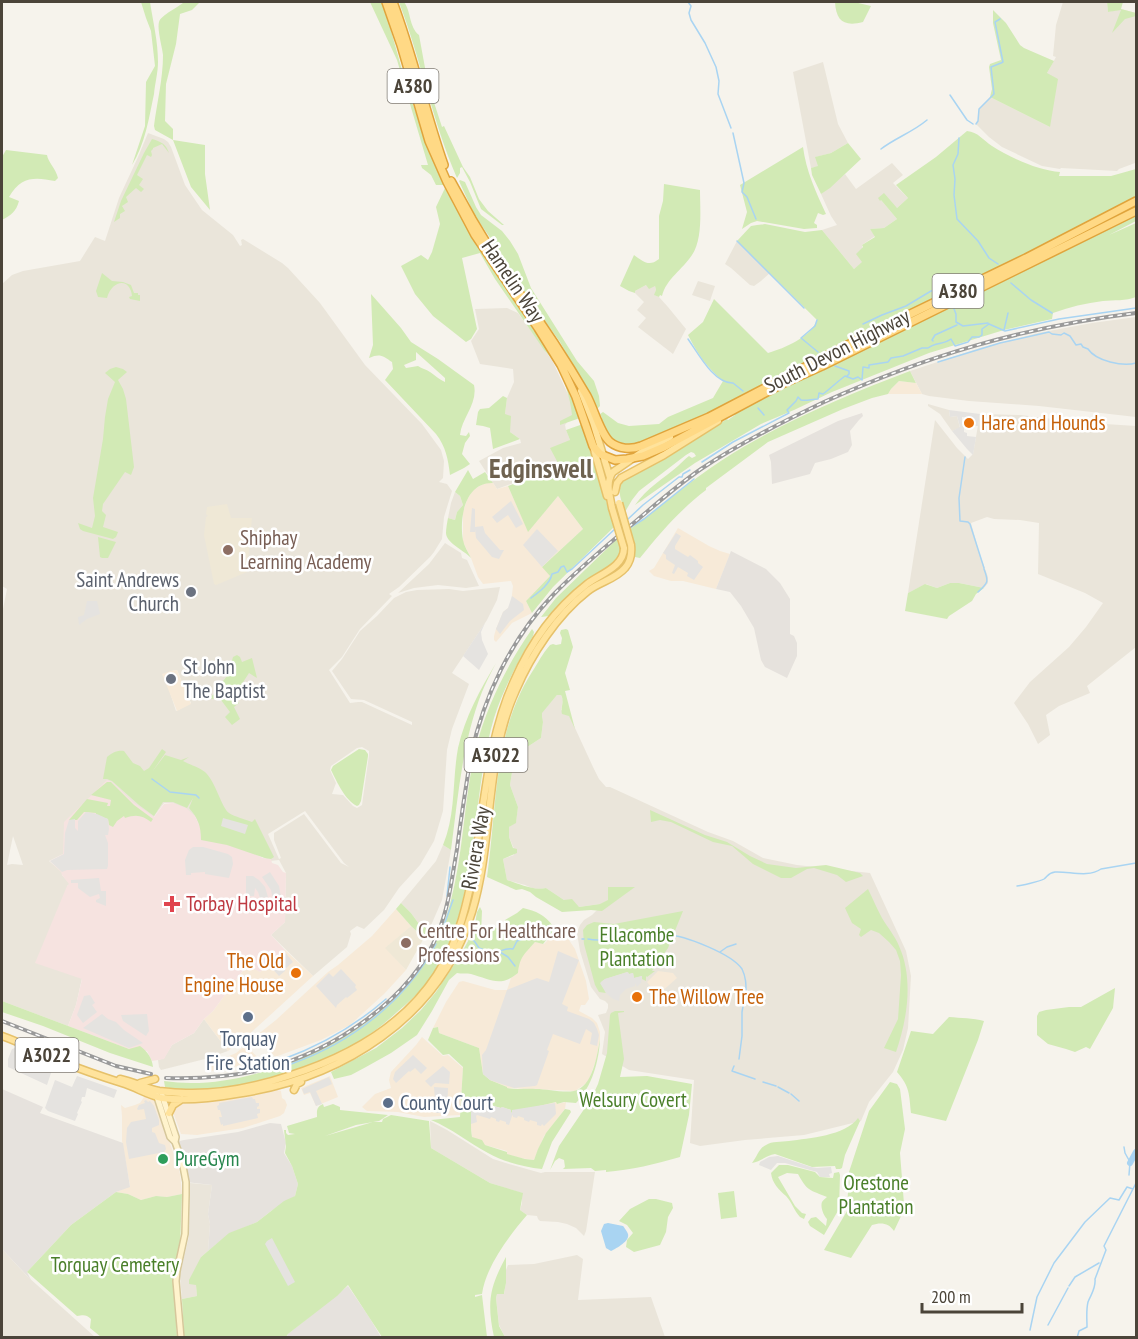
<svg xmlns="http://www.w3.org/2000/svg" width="1138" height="1339" font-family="'PT Sans Narrow',sans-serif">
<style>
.residential{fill:#eae5da;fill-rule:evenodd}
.commercial{fill:#f7ead8}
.industrial{fill:#e6e2dd}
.education{fill:#efe8d6}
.medical{fill:#f6e3e0}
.green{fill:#d2eab5;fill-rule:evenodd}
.parking{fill:#e5e3e0}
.water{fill:#a9d4f2}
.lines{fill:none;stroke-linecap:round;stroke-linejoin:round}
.stream{stroke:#a9d4f2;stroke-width:1.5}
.river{stroke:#a9d4f2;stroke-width:6}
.secondary-casing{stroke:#d6c79b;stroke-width:8}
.primary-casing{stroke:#e6c16a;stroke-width:9}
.trunk-casing{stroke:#e0a43c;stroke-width:10}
.secondary{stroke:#fff3cd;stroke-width:5}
.primary{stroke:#ffe39c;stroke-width:6}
.trunk{stroke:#ffd985;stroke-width:7}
.rail-casing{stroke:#9a9a9a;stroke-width:4}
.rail{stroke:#fff;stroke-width:1.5;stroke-dasharray:4.5;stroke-linecap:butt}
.primary-bridge-casing{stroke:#e6c16a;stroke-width:9;stroke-linecap:butt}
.primary-bridge{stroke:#ffe39c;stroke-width:6}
.food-dot{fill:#e8710a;stroke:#fff;stroke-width:2}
.education-dot{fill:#8d6e63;stroke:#fff;stroke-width:2}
.worship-dot{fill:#6b7280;stroke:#fff;stroke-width:2}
.health-dot{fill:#e0444e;stroke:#fff;stroke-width:2}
.service-dot{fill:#5c6f8a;stroke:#fff;stroke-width:2}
.leisure-dot{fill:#2e9e5b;stroke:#fff;stroke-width:2}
.labels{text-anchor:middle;stroke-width:5;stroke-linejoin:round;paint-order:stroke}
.shield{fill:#fff;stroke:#817c74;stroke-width:1.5}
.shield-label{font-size:20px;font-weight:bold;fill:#4b4439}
.street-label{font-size:21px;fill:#4b4439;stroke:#fff}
.food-label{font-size:21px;fill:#c56008;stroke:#fff;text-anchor:start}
.education-label{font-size:21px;fill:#785e54;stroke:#fff;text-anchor:start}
.worship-label{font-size:21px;fill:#5b616d;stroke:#fff;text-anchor:end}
.health-label{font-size:21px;fill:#be3a42;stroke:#fff;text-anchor:start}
.park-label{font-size:21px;fill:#4a7f2a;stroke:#fff}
.service-label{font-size:21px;fill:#4e5e75;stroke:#fff}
.leisure-label{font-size:21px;fill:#27864d;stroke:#fff;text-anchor:start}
.district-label{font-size:27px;font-weight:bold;fill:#6e6250;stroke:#fff}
</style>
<rect width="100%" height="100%" fill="#f6f3ec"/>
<!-- residential -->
<path class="residential" d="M1063 2H1107L1108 12 1121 9 1136 13V161L1135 163 1119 169 1117 171 1061 168 1060 169 1042 166 1002 147 989 137 976 124 978 121 979 109 990 97 1050 127 1047 73 1056 57 1053 56 1056 25Z
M823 62 838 124 848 143 831 153 816 157 819 167 811 168 793 72Z
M148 133 164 139 168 142 171 147 185 185 202 210 233 235 240 246 242 245 241 240 243 239 282 263 288 268 320 303 365 365 422 424 441 450 444 461 443 478 439 482 447 484 452 491 444 517 442 539 434 552 430 557 399 587 389 594 392 596 360 629 342 657 329 670 350 703 358 702H362L412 725V722L364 700 351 699 332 671 342 659 360 631 377 616 394 598 406 592 417 590 449 589 463 591 500 587 497 600 487 620 452 673 469 684 452 729 447 750 443 811 434 841 420 865 399 888 384 910 364 929 357 926 350 931 351 934 347 947 313 976 271 935 285 922 286 873 279 860 270 861 198 823 195 816 173 803H164L153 818 63 854 49 861 62 872V875L70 884 67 886 82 978 76 1005 68 1026 2 1001V614L7 589 2 586V284L12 275 23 271 80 261 95 237 105 241 119 198 138 157ZM177 670 191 703 176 711 164 674 171 671ZM362 747 369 751V755L362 805 357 808 353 806 343 795 332 794 336 783 330 770 331 766 334 764 357 748ZM305 811 344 863 349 867 341 863 304 814 274 833V840L281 858 279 859 268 834ZM13 836 23 865 12 864 7 865Z
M892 163 903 175 893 183 908 198 897 208 881 200 897 219 884 228 870 229 875 236 862 245 863 262 854 269 822 230 837 225 831 216 821 194 845 174 856 189Z
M737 241 770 273 761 281 754 286 750 285 731 268 725 264Z
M698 281 715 286 710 301 692 295Z
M646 285 655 286 656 290 655 295 659 297 668 307 686 329 673 354 638 327 646 318 637 310 644 302 635 293V291Z
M507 308 518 313 552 360 571 401 573 415 565 425 566 430 570 440 558 463 553 469 497 489 479 461 503 448 521 443 520 439 510 432 505 414 507 398 514 382 513 369 480 364 471 341 479 329 475 309Z
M1136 317V417L1039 406 969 401 929 396 922 394 910 371 980 348 1038 333 1092 323Z
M928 404 949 410 950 417 957 416 960 428 952 431 940 414 928 406Z
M980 414 1021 415 1060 420 1061 422 1064 423 1069 419 1105 424 1136 426V647L1087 686 1090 693 1059 706 1046 715 1050 735 1038 744 1028 724 1014 703 1030 682 1069 647 1086 627 1103 603 1085 593 1038 574 1039 523 1020 520 994 519 987 517 971 523 979 552 988 577V583L984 588 959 583H950L937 588 926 584 908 593 935 420 957 448 968 459 973 454Z
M455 492 460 496 463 505 457 512 455 520 448 518 451 503Z
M445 543 461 553 462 558 467 560 479 586 466 588 438 585 414 588 398 593 429 564Z
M557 695H561L563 700 561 710 569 715 593 767 599 779 606 787H610L708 832 733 841 763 858 797 865 870 873 906 951 911 976 908 1028 903 1050 893 1072 869 1102 861 1121 804 1135 745 1140 700 1146 690 1143 694 1080 629 1070 602 1054 605 1032 598 1015 606 1013 608 1008V1004L605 1001 600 999 591 987 580 951 577 933 580 925 584 920 592 915 598 909 600 904 579 907 564 900 546 888 540 889 532 888 525 885 507 880 503 859 514 855V849L509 837V827L516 822 518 807 510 785 514 760 518 753 541 738 543 722 541 717 542 712Z
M443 845 451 850 442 900 429 930 419 924 411 913 401 903 436 861Z
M204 1019 228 1051 205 1059 161 1070 159 1067 158 1060 164 1058 172 1045 194 1033Z
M430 1121 447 1130 493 1159 509 1164 541 1173 545 1172H595L586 1231 584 1236 576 1228 567 1224 558 1222 540 1221 538 1219 537 1216 527 1215 520 1210 522 1203V1193L490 1183 431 1148Z
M190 1183 212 1185 208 1214 210 1224 208 1251 201 1257 196 1285 197 1296 182 1299 180 1275 189 1236Z
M2 1249 27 1276 95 1337H2Z
M577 1255 583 1259 578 1300 651 1297 665 1337H505L499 1325 496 1298 497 1294H504L506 1282V1270L508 1265 534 1264Z"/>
<!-- commercial -->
<path class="commercial" d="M899 381 916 383 922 394H888L891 389Z
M485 483H493L497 489 508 486 528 531 558 496 583 529 543 566 550 576 526 601 532 613 512 623 496 642 494 640V636L496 629 503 612 508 608 511 603 513 586 511 581 483 584 478 577 471 558 463 542V512L467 500 473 490Z
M678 528 709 546 720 551 730 554 716 589 683 581H671L654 576 649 571 654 568Z
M177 670 191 704 177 711 162 674 171 671Z
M396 909 411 926 386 948 406 970 384 994 350 1025 321 1040 275 1057 257 1035 276 1020 328 972 338 965 372 936Z
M551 937 557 941 564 939 569 940 575 949 586 981 589 999 585 1005H581L579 1011 592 1018 597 1023 600 1032V1039L596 1060 588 1082 575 1091 507 1088V1087L490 1080 483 1074 479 1048 439 1033 438 1027 433 1028 446 1002 459 982 463 981 495 990H507L511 978 518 973 519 960 522 956 535 942 544 944Z
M285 950 313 976 244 1039 228 1051 204 1019 213 1011 248 964 260 972Z
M658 971 673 973 677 978 659 994 656 993 647 982Z
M422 1037 443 1056 448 1055 463 1068 460 1115 424 1117 398 1112 367 1111 362 1107 375 1094 391 1088 389 1080 391 1072 416 1045Z
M246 1045 261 1061 220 1070 209 1071 208 1065 236 1053Z
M330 1076 338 1097 316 1106 310 1093 304 1095 301 1088Z
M274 1089 281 1091 282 1098 285 1100 287 1105 284 1113 280 1116 243 1128 197 1135 181 1134 173 1112 175 1106 182 1104 242 1097Z
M146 1096 150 1097 155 1102 177 1163 180 1174 182 1194 167 1197 156 1196 141 1200 128 1194 116 1192 130 1186 122 1141V1116L121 1105 125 1108 135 1105 140 1103 144 1097Z
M557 1102V1104L566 1102 565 1109 544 1136 534 1160 520 1158 506 1154 507 1151 485 1145 472 1137 470 1117 502 1107 511 1110Z"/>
<!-- industrial -->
<path class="industrial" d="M862 413 863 416 859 420 850 431 852 445 848 452 831 459 815 463 810 474 772 484 771 462 769 455 838 421Z
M731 551 766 569 780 583 790 599V634L794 636 797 643V656L787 678 765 667 761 660 754 628 741 606 730 592 716 589Z
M2 1089 43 1107 40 1113 123 1143 130 1187 116 1192 71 1225 27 1272 31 1280 2 1249Z
M270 1123 281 1124 286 1143 284 1153 292 1166 298 1184 295 1196 271 1211 257 1222 229 1234 208 1251 210 1224 208 1214 212 1185 186 1182 175 1142 184 1140 238 1132Z
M348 1286 369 1317 381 1337 286 1338 288 1334Z"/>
<!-- education -->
<path class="education" d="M227 504 231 518H252L247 572 216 585 214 584 204 535 206 517 208 516 206 514 207 507Z
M411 926 424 938 406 970 385 948Z"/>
<!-- medical -->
<path class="medical" d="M107 780 112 782 133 802 154 817 164 804 173 803 186 808 195 816 198 823 253 853 263 858 271 859 272 863 278 865 283 872 286 873 285 922 271 935 285 950 260 972 247 965 213 1011 204 1019 194 1033 172 1045 164 1059 152 1061 147 1051 129 1049 68 1026 76 1005 82 979 35 963 67 886 69 884 62 875 61 872 50 861 63 854 64 822Z"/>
<!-- green -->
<path class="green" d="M141 2H150C153 22 158 41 158 62 158 73 155 83 154 94 149 118 145 144 132 165L145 126 146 82 155 66 151 31 146 18Z
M184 2H200L192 10 180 14 176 44 166 84 165 121 173 129V140L205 145V174L210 210 191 187 173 140 155 130 154 126C157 102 163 79 163 55 162 46 157 30 159 22 161 15 179 7 184 2Z
M370 2H383L407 88 432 157 444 185H436L431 175 422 168 421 165H428L397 60Z
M399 2H404C411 11 409 27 419 35L428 84 442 127 444 126 463 167 470 177 479 199 488 211 504 225H502L481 209 470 182 462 167 460 168V173L457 178C432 120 421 60 399 2Z
M835 2H854L871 6 863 22C844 27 836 21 835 2Z
M1107 2H1123L1121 9 1136 13V16L1125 19 1112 33 1121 10 1108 12Z
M993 10 1006 23 1020 45 1024 48 1054 61 1047 73 1058 79 1050 127 990 97 992 89 989 67 990 64 1001 60 993 23Z
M967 131C978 132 983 140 992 146 1009 157 1039 171 1060 172L1059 176H1111L1136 169V203L727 404 726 403 704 416 637 444 625 446 614 441 606 434 600 419 602 418 600 414 603 412 618 423 629 426 659 424 668 417 713 398 723 381C707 368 697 353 688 335L703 322 714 299 768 353C785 348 811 337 817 320L737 241 751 226 757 225 765 224 805 232 822 230 854 269 862 262 856 254 863 247 862 245 875 237 870 229 884 228 897 219 881 200 880 201 878 198 884 193 897 208 908 198 896 185 936 157Z
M152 139C162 142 166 144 169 153L162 144 153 148V149L151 151 152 155 151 157 147 155 137 175 143 179 139 185 144 189 141 192 136 188 126 197 128 202 122 206 125 211 120 214V218L114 222 121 201 144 153Z
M848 143 861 159 830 188 821 194 812 175 811 168 818 166 815 157 831 153Z
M803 147C806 171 816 192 826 214L823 215 818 213 814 223 817 225V228L804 229 757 221 751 223 742 229 747 212 740 185Z
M6 150 47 155C48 162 56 169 58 178L55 181C35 177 21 176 9 197L19 201C16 212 11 215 2 220V157Z
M460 180 465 182 476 207 481 215 502 231 510 241 518 254 531 288 577 361 594 381 599 396 600 406 597 409 560 342 510 272 491 239 475 216 459 181Z
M664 184 700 190C700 209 703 239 692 255 683 269 666 279 662 296L660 295 659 297 654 295 656 290 655 286 649 289 646 285 635 291V293L629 291 620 286 634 255C644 262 649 267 659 259V216L663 201Z
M445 188 470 234 497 274 547 346 569 387 580 418 560 425V421L572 415C570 393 560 365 544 350L495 279 480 253 462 258 477 329 471 339 466 342 433 316 415 294 401 266 421 255 428 260 432 252 440 224 436 207Z
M1136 213V221L1109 235 1136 223V297C1126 301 1114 300 1103 301 1086 303 1069 307 1053 313L1052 319 1004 330 929 353 832 392 794 410 761 424 695 463 635 505C647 488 663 479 678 466 682 462 685 459 689 456L692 458 696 456 694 453 691 452 686 455 639 491 632 500 625 512C622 501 616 492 623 481L692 441 727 419 728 420 735 415V414L776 390Z
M102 273 112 281 123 282 131 285 134 293H138V295H140V301L130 299 129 297 132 296C130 277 112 280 107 298L98 297 96 291Z
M371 294 401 328 411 342 438 359 474 385C478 404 462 417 460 435L466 436 469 432 470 436 465 443 462 454 470 464 464 468 450 475C448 459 446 447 436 434L385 380 393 369 392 362C383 356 380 353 369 358L373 345ZM416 352 445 378V382C438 379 435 375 430 372 426 369 422 369 418 366L406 368 404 365 416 360Z
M116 367 123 369 127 372 118 380 123 389 126 399 134 467 131 475 125 472 103 504 102 511 106 515 103 527 118 532 116 537 113 539 83 531 80 529 78 523 92 528 95 516 93 498 103 439 105 417 108 399 115 382 105 373 110 369Z
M910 371 916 383 899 381 891 389 888 394 872 398 843 409 768 442 706 488V490C680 510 661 532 640 558L635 557 630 529C668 501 703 470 745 446 797 416 854 392 910 371Z
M503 396 507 398 505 414 511 416 510 432 520 439 493 449 490 428 483 426 476 425 478 412 480 409 489 408Z
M583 424 614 527 553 587 532 613 526 601 550 576 542 567 583 529 558 496 528 532 508 486 553 469 558 463 550 448 570 440 566 430Z
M468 470 473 479 485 472 493 483C465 482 459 518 463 540 464 546 468 552 471 558 464 550 446 543 446 533 446 529 447 523 448 518L455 520 457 512 463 505 460 496 455 492Z
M98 537 116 542 108 558H102L100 557Z
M618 538 621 551 619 559 608 568 582 583 549 616 541 617 556 598Z
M950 583H959L984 588 976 594 972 601 949 616 947 619 905 611 908 593 925 584 937 588Z
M532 629 534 632 533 636C518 662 503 689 494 718 470 799 480 906 431 977 421 991 409 1002 396 1013 367 1040 332 1059 294 1071 258 1082 202 1097 165 1087L164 1081C173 1082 182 1083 191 1083 237 1083 285 1067 326 1047 387 1016 434 968 451 900 464 850 464 797 476 747 487 705 507 665 532 629Z
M566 629 568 630 573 647 565 673 570 690 565 691 575 729 569 716 562 714C560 707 565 702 561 695H557L542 713V717L543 722 541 738 518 753 514 760 510 785 518 807 516 823 509 827V837L513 848 517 849V853L503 859 507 880C519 884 534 891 546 888L564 900 572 899 579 907 600 904 608 900V887H635L602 911 591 910 562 912 536 897 530 892 522 889 516 890 487 877C497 808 493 733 532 672 538 663 542 654 550 645L553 644 556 645 561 644 562 638 560 633 561 630Z
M237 655 240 657 242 662 252 658 257 678 249 673 234 696 239 703 234 707 240 719 232 725 225 717 230 712 218 696 213 699 209 698 223 687V681L228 675 233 657Z
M496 663C491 673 486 682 482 692 462 743 458 797 451 850L443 845C456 814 452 781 458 748 465 717 480 690 496 663Z
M162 749 166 752 152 772 165 755 181 760 189 757 183 761C190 765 199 767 205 772 216 782 221 807 229 813 235 817 245 819 252 822L255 819 274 857 271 859 265 858 227 845 201 840C201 826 198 818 189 808L193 798 187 808 173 802H163L154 816 139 805 112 781 107 779H103L107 757C112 753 117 750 124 751L133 763 140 766 144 771 149 768Z
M359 749 365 750 368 754V756L361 801 359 805 357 806C345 800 337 782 331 770L333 766Z
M107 782H111L134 805 153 819 151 822C142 815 136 814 125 818L124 816 117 821 113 827 109 825 108 819 96 816V813L84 812 77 820H69L87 799 108 803 107 806H110L111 800 91 795Z
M650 810 705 835 727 842 750 856 767 864 796 868 826 865 860 873 863 876 846 882 837 875 814 868 807 869 791 878H781L753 864 732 846 713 842 671 822 660 820 651 822Z
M868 889C873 899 877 909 882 918 888 928 895 936 899 946 914 979 907 1020 896 1052L884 1048 898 1019 901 975 900 961 896 950 889 942 879 933 871 930 861 937 859 935 861 929 852 923 845 908Z
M401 903 411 913 419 924 429 930 424 938 411 926 396 909Z
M480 907 482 911 481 934 490 936 494 927 504 931 505 920 517 913 523 908C536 911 545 915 553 926L552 933 543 944 535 942C524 955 520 956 518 973 500 988 490 979 471 974 467 973 461 974 457 973L449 980 432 1011 417 1035 391 1053 366 1067 351 1075 334 1079 331 1072 376 1048 402 1028 421 1010 436 992 461 954 474 930 477 912Z
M683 911 668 948 652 971H655L647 977 646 976V981L642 979V976L634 978 633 973 629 974 627 972 605 979 601 982 606 993 599 992 595 985 584 944 583 930 587 925 594 922 614 924Z
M1115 988 1113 1008 1090 1049 1086 1047 1075 1052 1066 1049 1048 1044 1037 1035V1016L1039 1012 1046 1010 1069 1007H1081Z
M2 1001 129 1049 140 1046C148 1052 152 1058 153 1067L110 1053 43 1026 2 1012Z
M615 1011H624V1012L618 1013 624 1059 620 1077 647 1076 692 1084 689 1115 680 1157C656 1164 631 1170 606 1172V1170L595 1171 591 1168 563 1169 565 1167 564 1160 559 1158 555 1161 550 1170 559 1146 591 1099 598 1084 607 1053 610 1015 611 1013Z
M949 1017C961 1018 973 1018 984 1021L978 1040 946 1121 911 1113C909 1094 910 1087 897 1072L911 1031 933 1034Z
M438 1027 439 1033 479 1048 483 1074 490 1080 507 1087V1088C517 1090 526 1088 536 1089 547 1089 563 1093 574 1091 593 1087 597 1055 600 1039 599 1061 592 1087 576 1103L564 1102 557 1104 556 1102 510 1113 511 1110 502 1107 501 1108 475 1101C471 1116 470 1123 472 1137L482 1140 485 1145 507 1152V1154L525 1159 534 1160 538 1149 546 1133 565 1109 570 1110 571 1112 552 1142 542 1169C524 1167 504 1162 488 1153 469 1143 451 1128 431 1120L460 1117 463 1067 449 1054 443 1055 428 1040 433 1028Z
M890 1082 897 1084 900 1089 905 1129 900 1153 904 1204 902 1214 894 1231C889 1223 881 1222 872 1225L851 1258 824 1250 847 1211 849 1172 869 1111Z
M323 1104 324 1107 333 1104 340 1107V1110L388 1115 379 1121 356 1125 325 1136 373 1122H382L383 1119 391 1115 429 1121 431 1148 490 1183 523 1193 520 1210 527 1215C509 1236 486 1266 482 1294L475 1295V1297L482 1295 487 1337H382L348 1285 337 1296 288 1334 286 1337H184L182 1299 197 1296 196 1285 189 1284V1280L201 1257 229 1233 257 1222 284 1201 295 1196 298 1184 292 1166 285 1153 286 1146 284 1130H286V1133L288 1135 295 1134 289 1133 287 1126 317 1117C317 1111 316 1107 323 1104Z
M858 1118 860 1121 845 1155 842 1168 840 1169H836L835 1166 812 1167 775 1154C767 1155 760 1162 752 1163 757 1157 759 1148 766 1145 772 1141 781 1142 789 1141 809 1138 845 1136 858 1118Z
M779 1165H788L815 1172 820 1177 833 1178 834 1173 839 1172 840 1175 839 1209 824 1235 810 1226 808 1222 811 1218 816 1217 826 1226 827 1219C824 1216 820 1207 822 1202 823 1200 825 1199 827 1197 810 1190 807 1191 798 1174L787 1173 778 1177 795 1206 802 1213 806 1214 804 1219 800 1217C794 1211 792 1202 786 1196 779 1190 772 1183 771 1173Z
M734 1191 737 1217 721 1219 718 1193Z
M116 1192 128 1194 141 1200 156 1196 167 1197 182 1194 180 1248 173 1272V1281L175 1297 177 1337H101L90 1328 91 1319C86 1314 83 1315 77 1316L27 1272 71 1225Z
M649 1199H656L672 1203 673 1208 668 1217 666 1232 660 1245 634 1252 626 1247 627 1240 633 1233 627 1225 619 1221 630 1209Z
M506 1257V1283L504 1293V1294H497L496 1298 499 1326 505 1337H494C487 1303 489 1288 506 1257Z"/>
<!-- parking -->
<path class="parking" d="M949 410 980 414 978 426H973L974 419 972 418 962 417V422H964V432L967 433V436L976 437 973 455 967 449 952 431 960 427 957 416 950 417Z
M511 501 523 524 516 528 508 515 497 523 492 517Z
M472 508 475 509V527L483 526 485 533 500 550H504L499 559 492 557 476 538 475 529V532H470Z
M537 529 558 551 542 567 523 545Z
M676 533 681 536 675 546V549L688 557 690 555 698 561V563L703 567 694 580 687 576 688 573 678 567 674 574 672 573 675 565 666 559V555L663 553Z
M512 596 523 604 524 610 510 621 500 634 496 629 503 612 508 608Z
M87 601H97L100 614 87 619 79 625 78 617 84 615Z
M485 623 481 632 482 640 488 654 479 670 463 656Z
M86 812 97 814 108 819 109 829 108 835H105L108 843V866L107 869 67 870 62 872 50 861 64 854 65 833 69 820 75 819V828L78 831V821Z
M223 818 248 825 245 834 221 826Z
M193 847H203L228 854 232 857 233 864 229 878 205 874V872L191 873V875H186L185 860 189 850Z
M270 872 279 886 281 897 277 898 278 910 277 912H275L271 890 262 877Z
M246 876H253L259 880 265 887 268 897 260 898 258 892 255 888 254 896H246Z
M99 878 101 891H106V906L96 902V900L100 898 99 894 90 897 78 888V883H71V880Z
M284 951 293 962 285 969V971L279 976 269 965Z
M558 951 579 960 562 1004 568 1007 567 1011 589 1019 594 1023 597 1029 599 1035 597 1046 590 1044 592 1033 586 1029 580 1044 553 1034 547 1050 549 1051 537 1085 535 1086 514 1088 490 1080 483 1074 482 1055 486 1050 507 990 537 978 549 982Z
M341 969 356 985 355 987 357 990 347 998 346 997 337 1005 336 1008 316 986 329 973 333 977Z
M628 972 629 974 633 973 634 978 642 976 641 983 637 987 635 983V986L626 989 620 995 619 1001 613 999 606 993 600 983 605 979Z
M90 995 95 1003 92 1005 97 1012 83 1023 77 1015 84 996Z
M102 1014 108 1019 116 1022 124 1030 143 1043 129 1048 83 1028Z
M147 1014 149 1031 146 1036 123 1021 121 1015Z
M15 1048 52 1064 53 1067 47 1085 8 1067V1059L12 1049Z
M413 1055 427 1068 421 1074 415 1068 410 1072 409 1071 396 1083 393 1079 395 1072Z
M443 1066 450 1072 449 1084 435 1083 431 1087 425 1081Z
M77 1076 117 1090 114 1098 87 1088 85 1097H82L81 1101 82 1102 77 1113 78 1114 75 1121 48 1111 45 1108 55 1080 72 1087Z
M329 1077 332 1084 316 1091 322 1104 316 1106 310 1092 304 1094 302 1089Z
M434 1087 448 1088 447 1113H436Z
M252 1097 253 1099H255L256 1103H259V1106L257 1107V1109H260V1113L257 1114 258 1118 223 1126V1124L221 1125 219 1117H222L220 1110H218L217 1106 219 1105V1103Z
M146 1100 148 1102 150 1101 154 1106 159 1120V1125L152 1128V1132L155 1133 159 1143 165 1145 166 1149 164 1152 129 1159 126 1142 127 1128 131 1122 146 1119 144 1109 138 1110 137 1109 139 1105 145 1103 144 1101Z
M472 1101 501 1108 502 1107 511 1110V1113L512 1112V1110L555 1103 556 1114 544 1126 542 1124 541 1126 537 1125V1122L530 1120 529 1122 524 1120V1118L518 1116 517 1118 513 1117V1115L512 1116 509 1125 506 1124V1122L500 1120 499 1122 496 1121V1119L491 1117 490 1119 477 1115 476 1116 477 1122 471 1124V1106Z
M778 1156 811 1167 817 1168 831 1167 832 1173 829 1174 830 1177H820L817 1172 785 1163H777L771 1170 759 1165 760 1162 769 1157Z
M272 1238 295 1282 288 1286 265 1244 267 1241Z"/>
<!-- water -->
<path class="water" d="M608 1223 623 1226C624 1227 628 1233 628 1234 630 1241 617 1248 611 1251L606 1248 601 1231 604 1224Z"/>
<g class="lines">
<!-- stream -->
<path class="stream" d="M688 2 691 6 689 13 691 20 705 43 716 67 719 81 718 94 731 128
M950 95 967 120 973 124
M976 124 978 121 979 109 994 94 991 67 1001 63 1003 62 995 22 1000 19
M733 133 744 183 742 192 747 197 756 219
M959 138 958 154 953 165 955 179 954 195 957 219 978 241 989 258 998 264
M881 149C895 138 913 132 927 120
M737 241 804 308
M1011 283 1031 300 1052 313
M954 309 956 314V322L963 326 988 323
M817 320 815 326 801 338 818 352
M863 324 882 315 906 306 931 291 936 290 940 294
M1004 330 1008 313
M688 339C698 353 714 384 733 383L743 391
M933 341 932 340 935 335 957 325
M938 362 1000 343 1049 332 1052 334 1061 335 1064 333 1070 336 1076 345 1081 344 1083 347 1088 349C1096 361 1123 367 1136 363
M835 366 849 371V374L847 376
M758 408 764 415
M965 457 959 498 960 521 968 522 970 524 984 568
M702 462 733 442 789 413 787 410 796 401 798 397 801 400C807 401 812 399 818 399L819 393 823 394C831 388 837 382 845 376L853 379 858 377 862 380 863 367 869 368V365L888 362 891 358 903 356 922 348H928C936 342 943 345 951 339L955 346 968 342 972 337H979L982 335V329L989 324 1005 331 1059 319 1136 308
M627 520 643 505 679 477H682L683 474 690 470
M631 527 644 519 694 479
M978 592C988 583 989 582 984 569
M531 598C539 592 550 584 552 574L558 572 561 567 564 566 567 572 572 569 616 528
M152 779 170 792 196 795 199 798
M1017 886C1020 886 1041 881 1044 879 1048 876 1048 873 1055 872 1069 871 1088 878 1101 869L1136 863
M447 896 450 867
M442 931 453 900
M539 933H547
M582 939H584
M588 939C597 941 602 940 611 939 622 939 632 939 644 938 652 937 658 934 667 935 684 935 732 954 742 969 746 977 746 984 746 992
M473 940 475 942 479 948 484 950 486 953C498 955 503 947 513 949L517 941 537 934 542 930 550 932
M500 952 508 957 515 966
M720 952 727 947 736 944
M739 1059 742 1036V1012L745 995
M281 1060C320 1046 355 1026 386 999
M291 1064C351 1043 406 1001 436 944
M734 1066 732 1071 755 1079
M763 1082 776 1086
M778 1087 789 1093
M791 1094 799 1101
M1124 1147 1125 1153 1130 1162 1129 1175
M1069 1286 1075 1277 1099 1263
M1048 1325 1068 1288
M1030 1330 1037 1297 1054 1263 1085 1222 1110 1198 1119 1200 1127 1187 1133 1189
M1077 1338 1079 1331 1087 1327C1087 1319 1086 1310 1088 1302 1091 1294 1096 1289 1095 1279L1106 1250 1104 1246 1136 1183"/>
<!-- river -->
<path class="river" d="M1130 1163 1136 1152"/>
<!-- secondary casing -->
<g class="secondary-casing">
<path id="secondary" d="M156 1094 170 1137 175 1142
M162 1095 176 1137 175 1142 182 1161 186 1182V1195L185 1234 177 1271 176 1281 181 1338"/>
</g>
<!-- primary casing -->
<g class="primary-casing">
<path id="primary" d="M581 391 593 422 610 478
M593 446 607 496
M615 492 617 483 621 478 664 455 718 421
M612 508C610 496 605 482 613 472L642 452 670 437
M2 1036C22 1043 41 1053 60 1061 82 1070 103 1077 125 1084 137 1088 150 1096 162 1098 186 1101 213 1098 236 1094 341 1079 440 1018 472 912 494 839 484 760 516 690 531 655 557 615 588 591 599 582 616 579 625 568 631 561 632 554 631 545
M120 1079C133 1082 146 1088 159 1091 168 1092 177 1093 186 1093 221 1094 255 1087 288 1076 368 1051 438 1004 462 919 485 841 480 756 514 681 530 644 555 609 587 584 600 574 624 567 624 548
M140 1083 155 1079
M294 1090 297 1084 301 1082
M169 1113 173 1105 182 1099"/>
</g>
<!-- trunk casing -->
<g class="trunk-casing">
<path id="trunk" d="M386 2 401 45 429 141 447 182 475 235 538 328 561 365 576 397 593 446 600 454 615 460 627 459 643 456 664 447 780 385 822 366 1136 211
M393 2C413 55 425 111 444 165
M451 181 472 219 498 262
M518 291C543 325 566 360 587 396 594 409 600 433 610 442 619 449 631 450 641 446L709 417 865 336 1026 258 1136 201"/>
</g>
<!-- secondary -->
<use href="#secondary" class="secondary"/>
<!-- primary -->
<use href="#primary" class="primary"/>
<!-- trunk -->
<use href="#trunk" class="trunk"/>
<!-- rail casing -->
<g class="rail-casing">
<path id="rail" d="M2 1021 116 1066 151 1074
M166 1078C200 1079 232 1077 265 1069 333 1051 411 1000 438 933 449 906 452 877 457 849 461 818 466 786 471 755 484 696 511 639 553 595 577 570 604 548 630 526 654 506 676 486 701 469 740 443 782 422 824 402 928 355 1024 327 1136 313"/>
</g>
<!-- rail -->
<use href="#rail" class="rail"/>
<!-- primary-bridge casing -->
<g class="primary-bridge-casing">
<path id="primary-bridge" d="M619 503 631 545
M612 508 624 548"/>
</g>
<!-- primary-bridge -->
<use href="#primary-bridge" class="primary-bridge"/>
</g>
<!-- markers -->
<g class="food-dot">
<circle cx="969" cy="423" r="6"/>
<circle cx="296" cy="973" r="6"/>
<circle cx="637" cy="997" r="6"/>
</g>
<g class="education-dot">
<circle cx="228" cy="550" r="6"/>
<circle cx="406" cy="943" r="6"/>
</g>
<g class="worship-dot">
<circle cx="191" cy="592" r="6"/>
<circle cx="171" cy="679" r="6"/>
</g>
<path class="health-dot" d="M169 895h6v6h6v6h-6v6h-6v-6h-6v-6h6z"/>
<g class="service-dot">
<circle cx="248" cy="1017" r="6"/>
<circle cx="388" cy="1103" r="6"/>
</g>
<circle class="leisure-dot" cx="163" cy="1159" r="6"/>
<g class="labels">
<!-- shield labels -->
<g class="shield">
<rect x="387.5" y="69" width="51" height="34" rx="4.5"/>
<rect x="932.5" y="274" width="51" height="34" rx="4.5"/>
<rect x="464.5" y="738" width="63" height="34" rx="4.5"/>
<rect x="15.5" y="1038" width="63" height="34" rx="4.5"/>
</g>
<g class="shield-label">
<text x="413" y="93">A380</text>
<text x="958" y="298">A380</text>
<text x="496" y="762">A3022</text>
<text x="47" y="1062">A3022</text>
</g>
<!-- street labels -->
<g class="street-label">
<text transform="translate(513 281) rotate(56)" y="7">Hamelin Way</text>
<text transform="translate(837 351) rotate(-27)" y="7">South Devon Highway</text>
<text transform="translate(476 848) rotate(-80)" y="7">Riviera Way</text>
</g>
<!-- food labels -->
<g class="food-label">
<text x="981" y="430">Hare and Hounds</text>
<text x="284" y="968" text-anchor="end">The Old<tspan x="284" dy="24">Engine House</tspan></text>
<text x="649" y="1004">The Willow Tree</text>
</g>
<!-- education labels -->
<g class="education-label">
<text x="240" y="545">Shiphay<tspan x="240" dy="24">Learning Academy</tspan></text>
<text x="418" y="938">Centre For Healthcare<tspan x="418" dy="24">Professions</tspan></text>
</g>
<!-- worship labels -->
<g class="worship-label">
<text x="179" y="587">Saint Andrews<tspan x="179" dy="24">Church</tspan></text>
<text x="183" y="674" text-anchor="start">St John<tspan x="183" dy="24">The Baptist</tspan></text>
</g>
<!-- health labels -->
<g class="health-label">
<text x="186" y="911">Torbay Hospital</text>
</g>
<!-- park labels -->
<g class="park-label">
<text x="637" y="942">Ellacombe<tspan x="637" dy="24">Plantation</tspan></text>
<text x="633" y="1107">Welsury Covert</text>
<text x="876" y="1190">Orestone<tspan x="876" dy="24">Plantation</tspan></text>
<text x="115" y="1272">Torquay Cemetery</text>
</g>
<!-- service labels -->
<g class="service-label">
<text x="248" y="1046">Torquay<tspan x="248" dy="24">Fire Station</tspan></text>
<text x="400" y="1110" text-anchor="start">County Court</text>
</g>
<!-- leisure labels -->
<g class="leisure-label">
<text x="175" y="1166">PureGym</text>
</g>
<!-- district labels -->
<g class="district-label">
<text x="541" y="478">Edginswell</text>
</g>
</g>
<!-- border -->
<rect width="1138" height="1339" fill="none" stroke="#4b4439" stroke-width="6"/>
<!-- scale -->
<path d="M922 1303v9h100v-9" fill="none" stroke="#4b4439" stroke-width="3"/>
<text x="931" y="1303" font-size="18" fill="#4b4439" stroke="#ffffff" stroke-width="4.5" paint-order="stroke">200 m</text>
</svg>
